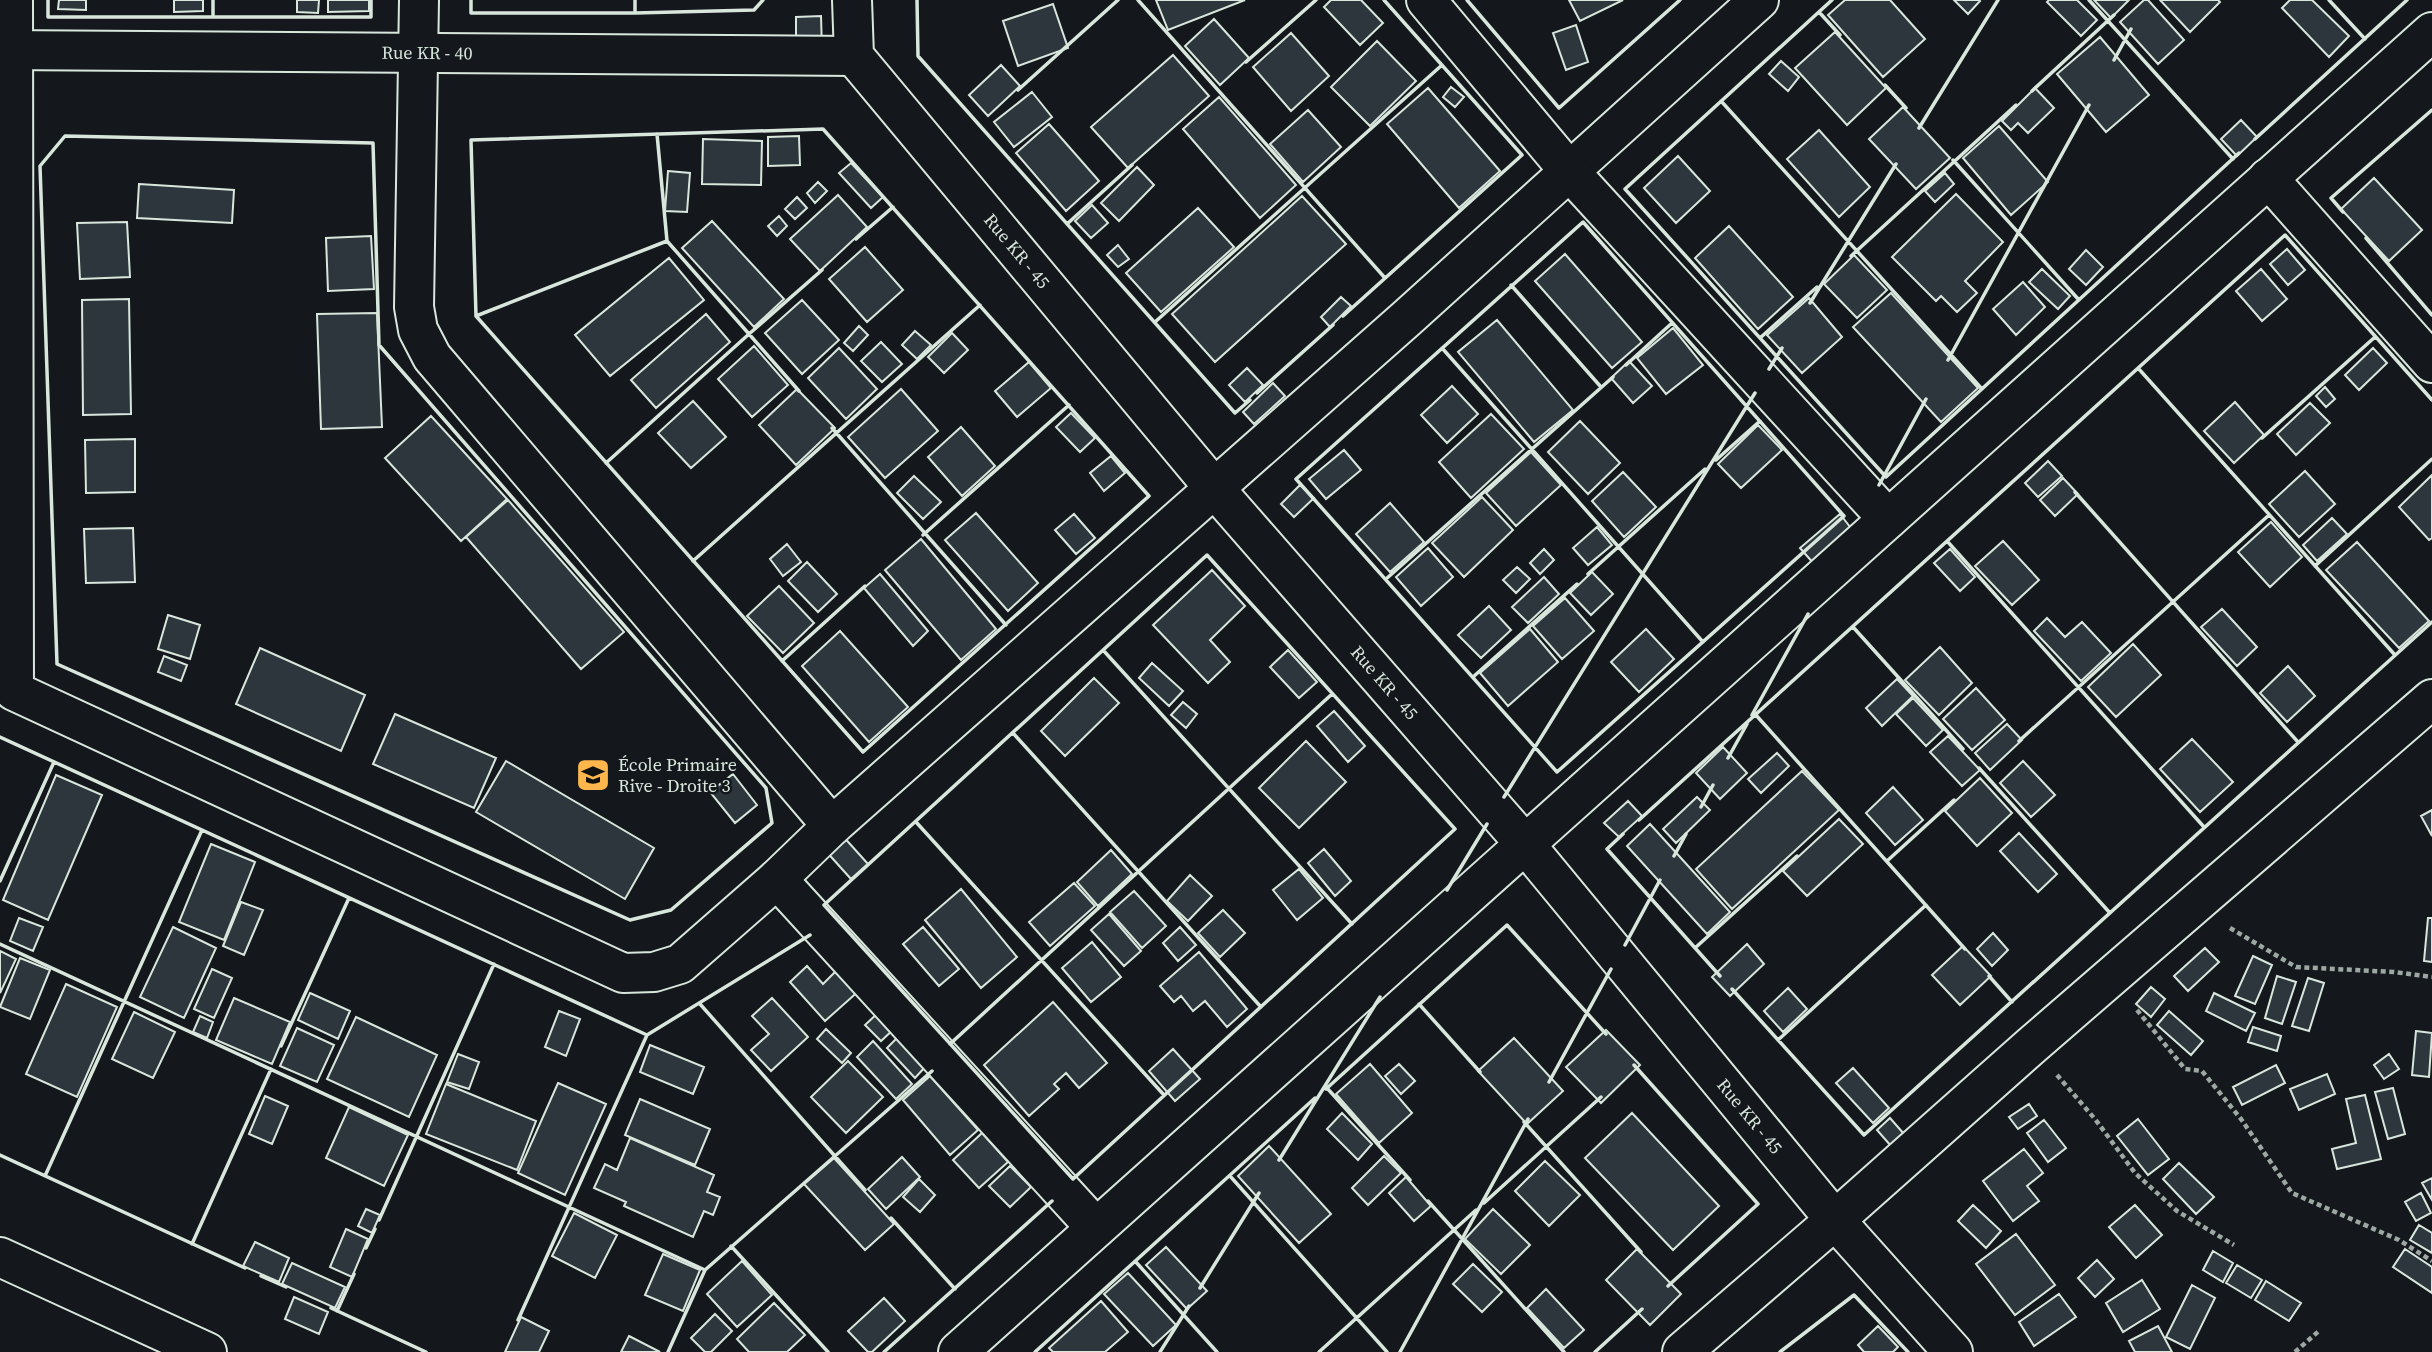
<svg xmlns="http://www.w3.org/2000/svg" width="2432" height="1352" font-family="'Source Serif 4',serif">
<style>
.building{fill:#2c363c;stroke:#d8e6dc;stroke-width:2}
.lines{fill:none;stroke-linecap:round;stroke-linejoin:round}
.minor-casing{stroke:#d8e6dc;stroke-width:42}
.path{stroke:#9da8a2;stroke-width:4.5;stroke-dasharray:5 3.5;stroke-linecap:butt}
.minor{stroke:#14181c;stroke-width:38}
.wall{stroke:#d8e6dc;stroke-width:3.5}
.labels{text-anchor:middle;stroke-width:5;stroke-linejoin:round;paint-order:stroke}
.street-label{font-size:18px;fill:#d8e6dc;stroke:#14181c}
.poi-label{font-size:18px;fill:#d8e6dc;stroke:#14181c;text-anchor:start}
</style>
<rect width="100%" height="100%" fill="#14181c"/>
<!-- building -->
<path class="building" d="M59 0H86V10L58 9Z
M174 0H203V11L174 12Z
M297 0H319L318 13 297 12Z
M328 0H369V11L328 12Z
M1156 0H1245L1168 30Z
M1331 0H1361L1383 23 1360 45 1324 7Z
M1569 0H1623L1580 21Z
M1845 0H1890L1925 39 1883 77 1828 15Z
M1954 0H1979L1980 1 1968 14Z
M2049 0H2077L2097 20 2081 36 2047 2Z
M2094 0H2129L2111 18Z
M2144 0H2148L2184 40 2158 64 2120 22Z
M2160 0H2218L2220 2 2190 32Z
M2290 0H2312L2349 36 2329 57 2282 8Z
M1053 4 1068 48 1018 66 1003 21Z
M821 16 822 50 796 51V17Z
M1214 19 1249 58 1220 85 1185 46Z
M1576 25 1588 62 1566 70 1553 33Z
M1835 32 1886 88 1847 125 1795 68Z
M1291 33 1329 76 1291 111 1253 67Z
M2100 37 2149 95 2106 132 2057 74Z
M1377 41 1416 81 1370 126 1331 87Z
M1173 55 1209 96 1128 168 1091 127Z
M1781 61 1799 77 1788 91 1769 74Z
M1001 65 1020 86 988 116 969 95Z
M1451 87 1464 97 1455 107 1443 97Z
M1428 88 1500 171 1459 208 1387 124Z
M2035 88 2054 108 2028 133 2018 123 2011 130 2002 121Z
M1032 92 1052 117 1014 147 994 122Z
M1219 97 1296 185 1260 218 1183 129Z
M1903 107 1950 158 1916 189 1869 139Z
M1308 110 1341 147 1303 182 1270 144Z
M2241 120 2257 137 2237 156 2221 139Z
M1049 124 1099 181 1066 211 1016 153Z
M1999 126 2048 182 2011 215 1963 158Z
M1819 130 1870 187 1839 217 1787 159Z
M799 136 800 165 768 166V137Z
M703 139 762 141 761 185 702 184Z
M1678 156 1710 191 1676 223 1644 188Z
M851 163 883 197 871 208 839 173Z
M1137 167 1154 185 1119 221 1101 203Z
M668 171 690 173 687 212 665 211Z
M1945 173 1954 184 1935 202 1925 191Z
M2374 178 2422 230 2389 261 2341 209Z
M818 182 827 191 815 203 807 193Z
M139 184 234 190 232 223 137 218Z
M1956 194 2003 242 1965 281 1977 293 1957 312 1941 296 1936 301 1892 257Z
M838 195 867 227 820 271 790 239Z
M1302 196 1346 244 1215 362 1172 314Z
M797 197 807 208 795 219 785 209Z
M1092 205 1108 223 1091 238 1075 221Z
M1198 208 1234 247 1161 312 1126 273Z
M779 216 787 226 777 236 768 226Z
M712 221 784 299 754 327 682 248Z
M127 222 130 277 80 279 77 223Z
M1729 226 1793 297 1758 329 1695 258Z
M371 236 374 289 328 291 326 238Z
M1118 245 1129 259 1118 267 1107 255Z
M865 247 903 290 867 322 829 279Z
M2287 249 2305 270 2288 285 2270 264Z
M2086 250 2103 267 2086 285 2069 269Z
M1565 254 1642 342 1612 368 1535 281Z
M1854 255 1887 290 1857 318 1824 284Z
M669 258 704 300 610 376 575 335Z
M2042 269 2070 296 2058 309 2029 282Z
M2261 269 2287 299 2262 321 2236 291Z
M2023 282 2045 307 2016 335 1993 309Z
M1891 293 1978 388 1941 422 1853 327Z
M1341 297 1351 306 1330 327 1321 317Z
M1809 298 1842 337 1802 373 1767 335Z
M129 299 131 414 83 415 82 300Z
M802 300 839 340 802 374 765 333Z
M377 313 382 427 321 429 317 314Z
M706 314 730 342 656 408 631 380Z
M1497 320 1573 410 1534 442 1458 352Z
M859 326 868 335 853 351 844 343Z
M1673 328 1703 365 1666 394 1637 358Z
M915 331 931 345 917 359 902 345Z
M952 333 968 350 944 373 928 357Z
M881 342 902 364 882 382 861 361Z
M754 346 788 385 752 417 718 379Z
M839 348 877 389 846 419 808 378Z
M2373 348 2387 363 2359 390 2345 375Z
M1629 361 1652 386 1633 403 1611 378Z
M1029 362 1051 388 1017 417 995 391Z
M1247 368 1263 385 1245 402 1229 385Z
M1273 383 1285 396 1254 424 1243 412Z
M1452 386 1478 414 1447 443 1421 415Z
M2325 387 2335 399 2326 407 2316 396Z
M797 389 835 428 796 465 759 425Z
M901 389 938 431 885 478 848 437Z
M693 401 726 437 691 468 658 433Z
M2235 402 2264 435 2234 463 2204 431Z
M2310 403 2330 423 2296 455 2277 434Z
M1071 413 1095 438 1080 452 1056 427Z
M1491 414 1524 449 1471 498 1439 462Z
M431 416 507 499 461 541 385 458Z
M1580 421 1620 463 1588 494 1548 452Z
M1758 425 1782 450 1741 488 1718 464Z
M961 427 995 466 962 496 928 457Z
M135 439V492L86 493 85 440Z
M1344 450 1361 470 1326 499 1309 479Z
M1531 452 1561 485 1516 526 1486 493Z
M1111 456 1125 473 1104 491 1090 473Z
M2048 461 2062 476 2038 497 2025 483Z
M2305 471 2335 504 2299 537 2269 504Z
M1623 472 1656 507 1624 537 1592 501Z
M2432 475V538L2429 540 2399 507Z
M914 476 941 502 923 519 897 493Z
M2063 478 2078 494 2055 516 2040 500Z
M1300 485 1314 498 1294 517 1281 504Z
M1482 497 1513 530 1464 577 1432 543Z
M508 500 624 632 581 669 466 537Z
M1390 503 1424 542 1390 572 1356 534Z
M976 513 1038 583 1008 611 945 540Z
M1074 514 1095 538 1076 554 1055 530Z
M1840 514 1854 532 1815 565 1800 548Z
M2332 518 2347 534 2317 561 2303 545Z
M2271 522 2302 557 2270 587 2238 552Z
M1597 527 1612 545 1588 565 1573 548Z
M133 528 135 582 86 583 84 529Z
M921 539 996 629 961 660 885 570Z
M2003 541 2039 580 2012 605 1975 566Z
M2357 542 2429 621 2399 648 2326 570Z
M787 544 801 562 783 576 770 559Z
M1428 548 1453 577 1421 606 1396 577Z
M1544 549 1554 560 1540 574 1530 563Z
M1950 549 1975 577 1960 591 1934 563Z
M807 562 837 594 818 612 788 581Z
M1517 567 1530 579 1516 593 1503 580Z
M1212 570 1245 606 1210 640 1230 662 1208 683 1153 625Z
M1592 572 1613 594 1591 615 1570 593Z
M880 574 928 631 913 646 864 588Z
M1544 577 1559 594 1528 623 1512 607Z
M779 586 814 623 783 653 747 616Z
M1565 598 1594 631 1562 659 1533 626Z
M1489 606 1511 630 1481 658 1458 635Z
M2222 609 2257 647 2237 666 2201 627Z
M168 615 200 625 190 659 158 649Z
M2047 618 2065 637 2082 622 2111 653 2081 681 2034 631Z
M1530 629 1558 662 1508 706 1480 673Z
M1646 629 1674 659 1639 692 1611 662Z
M840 631 908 707 869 742 802 666Z
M2133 644 2161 675 2116 717 2088 687Z
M1940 647 1972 683 1939 715 1905 680Z
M260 648 365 695 341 751 236 704Z
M1288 650 1317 682 1299 698 1270 667Z
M164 656 187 665 181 681 158 672Z
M1152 663 1183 691 1169 706 1139 678Z
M2288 666 2315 696 2287 722 2260 693Z
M1094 678 1119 703 1065 756 1041 731Z
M1897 679 1913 696 1882 726 1866 708Z
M1976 688 2005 720 1972 750 1943 719Z
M1913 698 1943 730 1926 746 1896 714Z
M1183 702 1197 714 1186 728 1171 715Z
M1334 711 1365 746 1348 762 1317 726Z
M395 714 496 758 474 808 373 764Z
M2007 724 2022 740 1990 770 1975 753Z
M1948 736 1980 770 1962 786 1930 752Z
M2192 739 2233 782 2200 812 2160 769Z
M1306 741 1346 782 1299 828 1259 788Z
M1723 747 1747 773 1720 799 1696 773Z
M1777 753 1789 766 1761 793 1748 779Z
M506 761 654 848 625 899 476 812Z
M2023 761 2055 795 2031 817 2000 783Z
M1802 771 1839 810 1732 909 1696 869Z
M733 774 757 805 735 823 710 792Z
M56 775 102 795 48 920 3 900Z
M1980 778 2012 813 1977 846 1945 811Z
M1893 787 1923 820 1895 845 1866 813Z
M1697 797 1710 810 1676 843 1663 829Z
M1628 801 1642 816 1619 837 1604 823Z
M2432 810V836L2421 816Z
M1839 819 1863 844 1807 896 1783 871Z
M1650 824 1730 912 1707 934 1627 846Z
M2019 833 2057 874 2038 892 2000 851Z
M841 834 868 864 851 879 824 849Z
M211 844 255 862 224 940 179 922Z
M1324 849 1351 881 1335 896 1308 863Z
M1111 850 1132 874 1098 906 1077 882Z
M1299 869 1323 898 1297 920 1273 890Z
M1190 875 1212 896 1188 921 1167 901Z
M1074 883 1095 906 1050 946 1029 922Z
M961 889 1017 957 981 988 925 920Z
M1134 891 1166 926 1142 948 1110 912Z
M241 902 263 910 244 955 223 946Z
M1223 910 1245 933 1220 957 1198 933Z
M1109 914 1141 951 1124 966 1091 930Z
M19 918 43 927 33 951 10 941Z
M2428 918H2432V962L2424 961Z
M173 927 216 948 184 1018 140 997Z
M923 927 959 969 939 986 903 944Z
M1180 927 1196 945 1178 961 1163 943Z
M1993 933 2008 950 1992 966 1977 949Z
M1092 942 1121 977 1091 1002 1062 968Z
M1747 944 1764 964 1730 996 1712 977Z
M1963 946 1991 976 1960 1005 1932 975Z
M2205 948 2219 962 2188 991 2174 976Z
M0 951 16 959 0 993Z
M1199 952 1247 1009 1227 1027 1205 1001 1193 1011 1181 996 1174 1002 1160 986Z
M2253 956 2272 965 2255 1004 2235 996Z
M20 958 50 970 30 1019 0 1007Z
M807 966 823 984 841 966 861 989 825 1021 790 982Z
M212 969 232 978 214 1018 194 1009Z
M2277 976 2296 982 2282 1024 2265 1018Z
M2308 978 2324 983 2309 1031 2292 1026Z
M66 984 117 1007 77 1097 26 1074Z
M2151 987 2165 999 2151 1017 2136 1004Z
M1788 988 1807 1009 1783 1032 1764 1011Z
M310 993 350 1011 338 1039 298 1020Z
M2214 993 2255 1013 2246 1031 2206 1011Z
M234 998 290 1022 272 1064 216 1040Z
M772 998 808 1037 771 1071 751 1050 769 1034 752 1016Z
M1053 1002 1107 1063 1079 1088 1066 1073 1054 1084 1059 1089 1029 1116 984 1065Z
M559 1011 580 1019 566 1056 545 1047Z
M2169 1011 2203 1041 2191 1055 2157 1025Z
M134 1012 175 1032 153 1078 112 1059Z
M879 1012 895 1028 881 1041 865 1025Z
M200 1016 213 1022 207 1038 193 1032Z
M356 1017 437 1055 409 1117 327 1079Z
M2253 1027 2281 1036 2277 1051 2248 1042Z
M297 1028 334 1045 317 1082 280 1066Z
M826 1029 851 1053 842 1063 817 1039Z
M1606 1030 1640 1065 1601 1103 1566 1067Z
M2416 1031 2432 1033 2429 1077 2412 1075Z
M898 1037 926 1066 915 1078 887 1048Z
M1514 1038 1563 1091 1527 1124 1478 1071Z
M873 1041 912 1084 896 1099 857 1057Z
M650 1045 704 1067 693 1094 640 1072Z
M1173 1049 1200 1079 1175 1101 1149 1071Z
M458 1054 479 1062 469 1089 447 1082Z
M2389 1054 2399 1069 2384 1079 2374 1065Z
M848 1061 883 1097 846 1133 811 1097Z
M1370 1064 1412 1113 1379 1143 1336 1094Z
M1399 1064 1415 1081 1401 1094 1385 1076Z
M2276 1065 2285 1083 2242 1105 2233 1087Z
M1853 1068 1889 1108 1873 1123 1836 1083Z
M2327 1074 2335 1094 2299 1110 2290 1089Z
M930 1076 978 1130 950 1155 903 1100Z
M558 1083 606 1104 565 1195 518 1173Z
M446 1084 536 1121 517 1170 426 1134Z
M2393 1088 2405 1134 2388 1139 2375 1092Z
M2365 1095 2381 1159 2337 1169 2332 1149 2356 1143 2346 1099Z
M265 1096 288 1106 272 1144 249 1134Z
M640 1099 710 1129 695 1165 625 1135Z
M2029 1104 2037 1116 2018 1129 2009 1117Z
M349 1107 408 1135 384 1186 326 1158Z
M1342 1113 1372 1144 1358 1160 1327 1129Z
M1632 1113 1719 1206 1673 1250 1585 1158Z
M1890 1118 1904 1134 1891 1146 1877 1130Z
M2138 1119 2169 1159 2148 1175 2117 1136Z
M2044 1120 2066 1148 2048 1162 2027 1133Z
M982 1133 1008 1162 979 1188 953 1160Z
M630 1138 714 1175 707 1192 720 1197 713 1215 704 1211 693 1237 624 1206 626 1202 594 1188 605 1164 617 1170Z
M1269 1146 1331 1214 1299 1243 1238 1176Z
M2024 1149 2043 1173 2027 1186 2039 1201 2013 1221 1983 1181Z
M1384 1156 1401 1173 1368 1205 1352 1188Z
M902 1157 920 1177 886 1209 868 1189Z
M834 1158 894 1224 865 1250 804 1184Z
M1545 1161 1580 1195 1549 1226 1515 1191Z
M2179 1163 2214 1197 2196 1214 2163 1179Z
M1010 1166 1031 1187 1010 1207 989 1186Z
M1406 1177 1431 1206 1414 1221 1389 1193Z
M2432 1178V1200L2422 1183Z
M919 1179 935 1195 920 1212 903 1197Z
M2421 1193 2431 1213 2416 1221 2405 1202Z
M1973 1205 2001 1231 1986 1248 1958 1221Z
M2135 1205 2162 1235 2136 1258 2109 1227Z
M366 1209 380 1215 372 1233 358 1226Z
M1493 1209 1530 1245 1501 1274 1465 1239Z
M574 1213 617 1235 595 1278 552 1256Z
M2419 1225 2432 1233V1253L2410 1240Z
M346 1229 368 1239 352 1277 330 1267Z
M2016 1234 2055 1285 2015 1315 1976 1264Z
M255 1242 289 1258 279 1282 243 1266Z
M1166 1247 1207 1291 1187 1309 1146 1265Z
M1637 1249 1681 1294 1650 1325 1606 1280Z
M2405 1249 2432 1267V1293L2393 1267Z
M2213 1251 2233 1263 2223 1282 2203 1270Z
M663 1254 700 1270 683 1311 645 1295Z
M2097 1260 2114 1279 2095 1297 2078 1278Z
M742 1261 772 1295 737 1327 707 1294Z
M292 1263 345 1287 335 1308 282 1284Z
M1473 1264 1502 1292 1482 1312 1453 1284Z
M2237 1265 2262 1280 2251 1298 2226 1283Z
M1128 1273 1176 1325 1153 1346 1104 1294Z
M2142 1280 2160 1309 2123 1332 2106 1303Z
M2266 1281 2301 1303 2289 1321 2255 1300Z
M2192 1285 2215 1298 2190 1349 2166 1337Z
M1546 1289 1584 1330 1564 1348 1527 1308Z
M2059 1294 2076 1317 2034 1346 2019 1322Z
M294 1297 328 1312 319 1334 285 1319Z
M884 1298 905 1321 872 1352H868L848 1331Z
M1101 1301 1128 1332 1105 1352H1053L1049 1348Z
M774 1303 805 1335 787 1352H749L737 1339Z
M715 1314 732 1331 711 1352H705L691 1338Z
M521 1317 549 1331 539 1352H505Z
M1878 1326 1898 1347 1893 1352H1864L1858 1345Z
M2158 1326 2172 1352H2135L2129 1341Z
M629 1336 660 1352H621Z"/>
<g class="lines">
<!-- minor casing -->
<g class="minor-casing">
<g id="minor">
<path d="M13 0 14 691 623 973 654 972 680 964 777 879 832 826 1407 318 1759 0"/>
<path d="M419 0 414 307 418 330 432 357 832 826"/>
<path id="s1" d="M852 0 854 56 1215 489 1525 844 1835 1220 1953 1352"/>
<path d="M1426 0 1570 172 1888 519"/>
<path id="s2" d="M0 50 854 56"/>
<path d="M2268 178 2432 363"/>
<path d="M777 879 1096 1228"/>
<path d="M0 1257 207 1352"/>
<path d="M958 1352 2432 32"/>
<path d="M1682 1352 1835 1220 2031 1046 2432 699"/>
</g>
</g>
<!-- path -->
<path class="path" d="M2230 928 2296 967 2394 972 2432 977
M2137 1010 2185 1069 2202 1071 2241 1119 2292 1193 2399 1240 2432 1261
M2057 1075 2095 1119 2135 1173 2177 1211 2234 1245
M2295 1352 2320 1330"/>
<!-- minor -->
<use href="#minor" class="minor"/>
<!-- wall -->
<path class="wall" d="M48 0V17H371V0
M213 0V17
M471 0V13H635L754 10 763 0
M635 0V13
M917 0 918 56 1235 413 1250 400
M1138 0 1385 278
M1467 0 1559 108 1680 0
M1832 0 1625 189 1886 477 2239 153
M2089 0 2233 159
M2329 0 2365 39
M1819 12 1840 35
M2114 60 2131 29
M1246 62 1316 0
M1885 85 1906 108
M1018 90 1118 0
M2032 91 2114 15
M1721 101 1982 389
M1919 128 1998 0
M823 129 1149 496 863 752 476 316 471 140Z
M657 134 667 241 749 334 822 270
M65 136 373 143 379 345 766 788 772 823 671 910 630 920 57 664 40 166Z
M2255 139 2407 0
M1953 160 2079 300
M2343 212 2331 198 2432 110
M1583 222 1844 516 1557 772 1296 479Z
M1067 224 1132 165
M2366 238 2432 315
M856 239 893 207
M1851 256 2016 105
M1511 285 1601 387
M1810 303 1896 164
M476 316 667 241
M1343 316 1522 155 1384 0
M1155 322 1442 65
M1760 338 1817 287
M1442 348 1703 642
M1948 360 2089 105
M1626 365 1672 323
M2138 368 2395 655
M1769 369 1782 348
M1257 393 1333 325
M832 428 1006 625
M2262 438 2375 337
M1716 460 1760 421
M606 463 749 334 799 391
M1879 485 1926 399
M2075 492 2298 742
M923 535 1069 405
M1947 541 2204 827
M1207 555 1455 829 1073 1179 824 905Z
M693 561 980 305
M2315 566 2432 459
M1588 574 1705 469
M1386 579 1613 377
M1853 627 1963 749
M1103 650 1352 924
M782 661 865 586
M1473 677 1577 584
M1755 714 1965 949
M1752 715 1808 614
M1013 733 1261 1007
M0 737 647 1035
M2019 741 2269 515
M1728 758 1747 724
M1979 768 2110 913
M1504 797 1755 393
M1701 807 1713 785
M1639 820 2285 235 2432 400
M916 822 1164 1095
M1623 834 1607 849 1720 976
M1674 856 1686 834
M1887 861 1954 800
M0 881 54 762
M1447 890 1487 824
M0 944 705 1270 668 1352
M1625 945 1660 880
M1695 948 1797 856
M1989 976 2012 1002
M1732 989 1864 1135 2432 622
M700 1004 865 1190
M1419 1004 1480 1072
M1778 1040 1926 905
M950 1044 1332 694
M281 1046 349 898
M1634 1065 1758 1204 1668 1286
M1549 1082 1611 969
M1327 1088 1410 1180
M1326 1089 1507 925 1606 1034
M1524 1122 1641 1252
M0 1155 245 1268
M1279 1160 1380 997
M45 1176 202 830
M1230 1176 1387 1352
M1428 1201 1564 1352
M1484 1203 1601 1097
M891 1218 955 1289
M379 1220 494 964
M192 1244 271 1069
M731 1246 828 1352
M366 1248 375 1229
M1135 1261 1217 1352
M705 1270 932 1071
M261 1276 286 1287
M1200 1288 1259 1193
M331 1308 426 1352
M337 1311 354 1274
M518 1320 647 1035 810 935
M884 1352 1052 1201
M1035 1352 1315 1098
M1160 1352 1189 1306
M1319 1352 1476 1210
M1400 1352 1528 1119
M1595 1352 1642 1309
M1780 1352 1854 1295 1908 1352"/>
</g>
<!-- icons -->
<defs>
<g id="school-square" transform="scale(1.75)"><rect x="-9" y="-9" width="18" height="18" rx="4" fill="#ffb74d" stroke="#14181c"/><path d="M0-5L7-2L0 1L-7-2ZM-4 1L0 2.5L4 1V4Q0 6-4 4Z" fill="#111"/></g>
</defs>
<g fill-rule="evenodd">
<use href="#school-square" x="593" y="775"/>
</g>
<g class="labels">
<!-- street labels -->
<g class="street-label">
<text dy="6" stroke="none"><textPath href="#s2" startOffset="427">Rue KR - 40</textPath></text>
<text dy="6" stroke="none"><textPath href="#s1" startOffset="310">Rue KR - 45</textPath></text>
<text dy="6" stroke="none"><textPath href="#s1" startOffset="877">Rue KR - 45</textPath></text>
<text dy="6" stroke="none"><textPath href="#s1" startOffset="1444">Rue KR - 45</textPath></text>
</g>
<!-- poi labels -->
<g class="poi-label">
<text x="618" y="771">École Primaire<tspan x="618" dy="21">Rive - Droite 3</tspan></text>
</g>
</g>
</svg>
